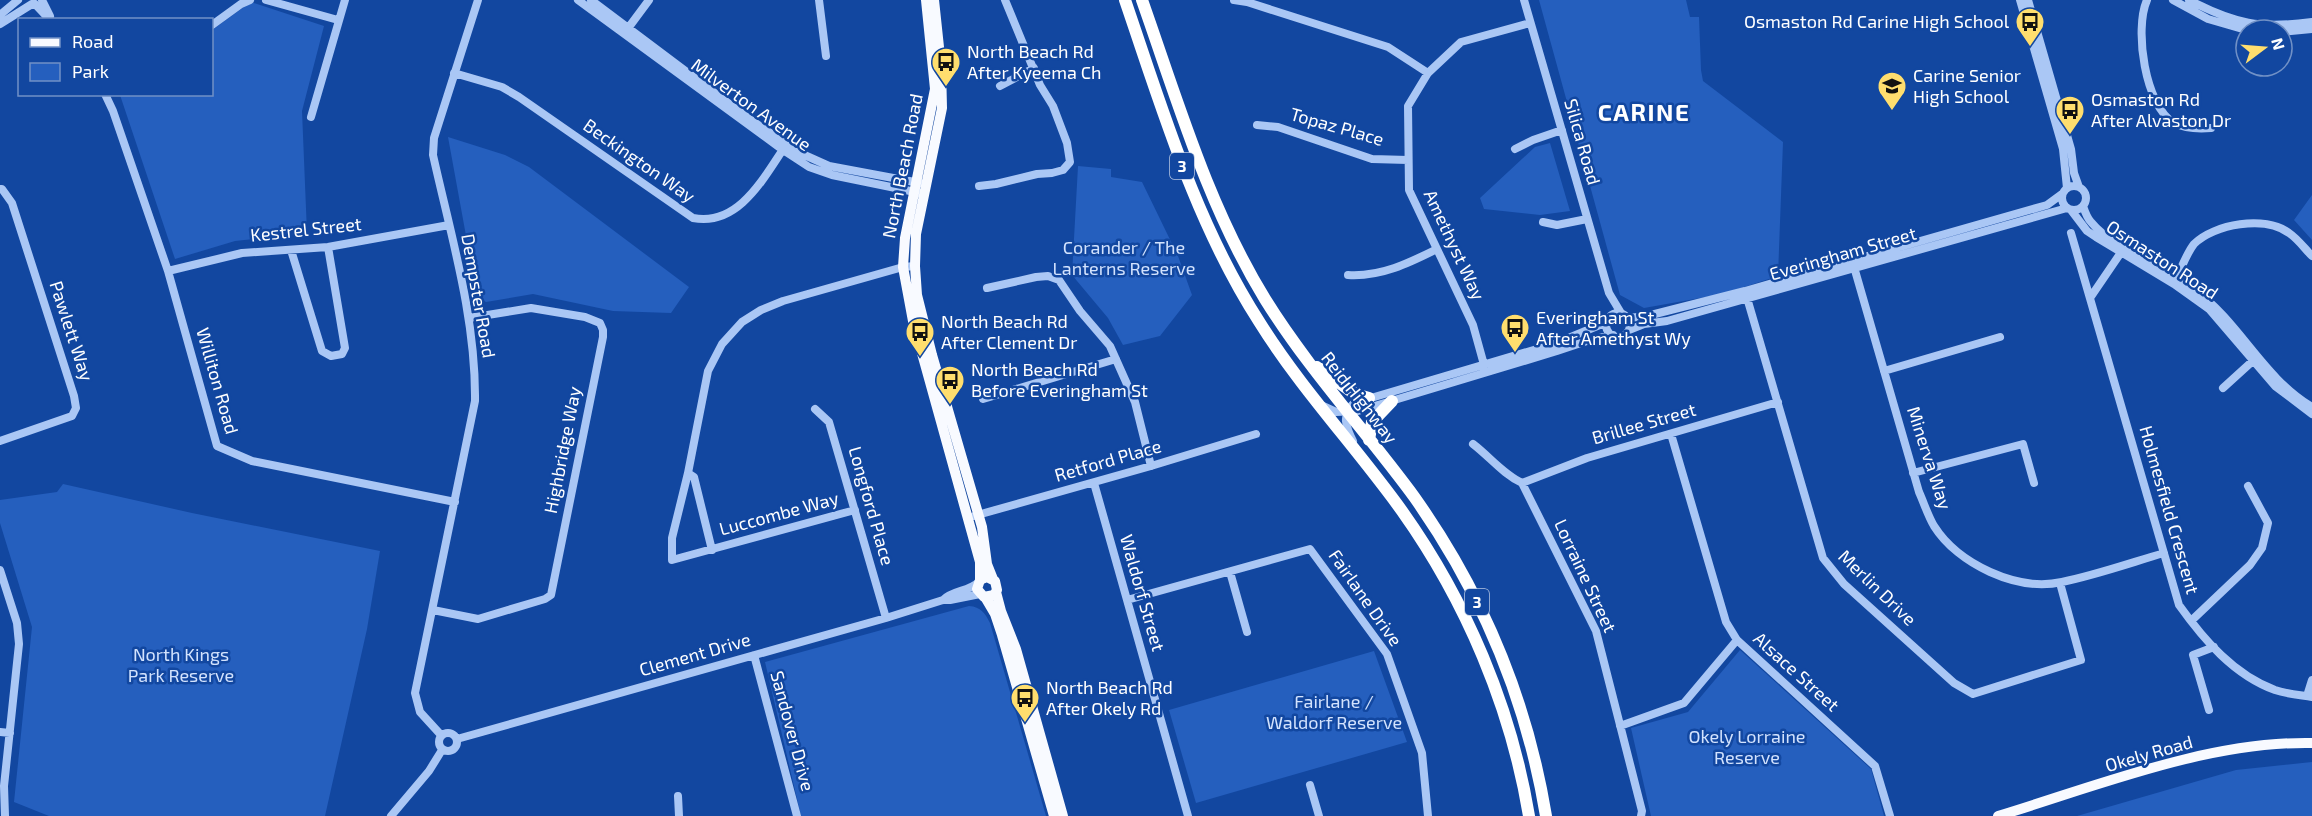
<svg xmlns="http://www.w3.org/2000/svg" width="2312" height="816" font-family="'Exo 2',sans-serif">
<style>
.green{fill:#255fbe}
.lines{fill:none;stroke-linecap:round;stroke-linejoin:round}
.minor{stroke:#aac7f5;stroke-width:8}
.major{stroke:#f8faff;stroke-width:10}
.highway{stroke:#fff;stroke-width:12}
.labels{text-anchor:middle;stroke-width:5;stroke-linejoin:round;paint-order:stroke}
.shield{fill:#1247a0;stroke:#b8c8e2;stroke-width:1.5}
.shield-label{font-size:16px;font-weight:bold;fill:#fff}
.poi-label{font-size:18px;fill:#fff;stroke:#1247a0;text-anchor:start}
.street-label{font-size:18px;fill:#fff;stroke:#1247a0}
.park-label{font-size:18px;fill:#d3e3fe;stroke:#1247a0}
.district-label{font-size:24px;font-weight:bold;letter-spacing:1.5px;fill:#fff;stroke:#1247a0}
</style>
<rect width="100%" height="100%" fill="#1247a0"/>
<!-- green -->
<path class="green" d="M1539 0H1686L1690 17H1699L1701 70 1703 81 1783 142 1778 276 1723 294 1644 308 1620 295Z
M251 2 324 26 302 111 307 233 235 241 175 259 120 95 212 94V30Z
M448 137 505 155 529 167 689 287 671 313 613 311 533 294 486 302 477 296Z
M1550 143 1570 211 1540 215 1484 209 1480 198 1535 147Z
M1078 166 1111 169V177L1142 182 1178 256 1192 295 1160 336 1123 345 1108 318 1072 275Z
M2312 195V240L2294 220Z
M63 484 192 513 380 551 367 629 325 816H49L14 802 32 627 0 523V500L57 492Z
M969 606C981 607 985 613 990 623L1046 816H801L765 662Z
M1740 650 1871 769 1884 816H1651L1631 728 1688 712Z
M1374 651 1407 742 1196 803 1169 710Z
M2312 762V816H2077L2236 770Z"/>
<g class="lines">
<!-- minor -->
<path class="minor" d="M42 0 50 16
M266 0 338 20
M578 0 783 150 809 167 832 175 920 193
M591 0 748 118 800 153 829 166 920 183
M819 0 826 56
M1234 0 1247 2 1388 47 1428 73
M1524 0 1609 293 1621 313
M2020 0 2063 149 2067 188
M2028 0 2071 149 2074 173 2079 187
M2147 0C2134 29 2145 106 2174 123 2186 129 2199 129 2211 128
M2173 0 2208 19 2246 30
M2189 0C2235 24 2260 29 2312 22
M35 4 50 20
M0 15 18 0
M0 24 32 4
M212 25 241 4 250 0
M626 31 649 0
M2282 32 2312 29
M454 73 502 87 519 97 693 218C739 227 764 177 786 145
M1000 86 1034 68
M105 94 113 111 168 271 217 446 252 461 455 502
M311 117 345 0
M1257 125 1278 127 1372 159 1408 160
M1515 149 1533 140 1562 130
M2062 198a12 12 0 1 1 24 0a12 12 0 1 1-24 0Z
M979 186 996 184 1037 174 1052 173 1063 170 1070 162 1067 143 1053 106 1040 85 1005 0
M0 189H2L12 203 74 396 76 408 72 416 0 441
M2083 206C2085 212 2087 218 2091 222 2112 248 2166 270 2195 290 2240 323 2263 378 2312 407
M2071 210 2087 231 2096 237 2174 284 2209 309 2275 386 2312 414
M1543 222 1557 225 1587 219
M2071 233 2179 605C2204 640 2234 675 2275 690 2287 694 2300 695 2312 697
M291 250 322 351 331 356 342 354 345 348 328 247
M1852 260 1919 492C1924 503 1928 516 1934 526 1958 564 2017 592 2062 582 2096 575 2130 563 2164 553
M168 271 242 253 328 247 449 225
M1348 275C1381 277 1409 263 1437 249
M2175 281C2181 270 2186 254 2194 244 2214 224 2265 215 2289 233 2298 239 2305 249 2312 256
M987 288 1036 277 1048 276 1059 280 1080 311 1110 346 1135 402 1151 466
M1745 291 1823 558 1844 584 1954 683 1973 694 2081 660 2060 583
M2090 298 2122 251
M1606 325a12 12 0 1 1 24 0a12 12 0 1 1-24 0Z
M1628 318 1647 316 1745 291 2047 205 2062 194
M1629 330 1644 324 1667 321 2067 208
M1884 371 2000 337
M1486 372 1473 325 1409 190 1408 106 1428 73 1461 42 1530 23
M2223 388 2256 358
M983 399 1116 359
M1323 406 1336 412 1358 411 1557 351 1590 340 1613 335
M815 409 829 422 886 618
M1671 434 1726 622 1737 640 1875 766 1890 816
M1353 441C1346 427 1341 415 1354 403L1554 344 1607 322
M1473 444C1490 457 1503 474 1522 483L1596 631 1642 811 1641 816
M688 473 672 538V560L855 510
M1913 473 2023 444 2034 483
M1094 483 1188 816
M1522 483 1587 458 1778 402
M974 516 1151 466 1256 434
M712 550 694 477 688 473 708 371 722 344 742 322 761 310 783 301 903 267 915 266
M0 570 17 623 19 644 4 786 5 816
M1230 572 1247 632
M943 600C953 590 968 592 979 582
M1127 600 1310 549 1387 654 1422 753 1428 816
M433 610 478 619 545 599 551 595 603 337V330L600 323 585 317 531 308 469 318
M2191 621 2250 565 2262 548 2268 523 2248 486
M754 655 797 816
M2307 696 2312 680
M2209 710 2193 655 2214 647
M1620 726 1684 703 1737 640
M0 732 10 733
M439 742a9 9 0 1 1 18 0a9 9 0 1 1-18 0Z
M441 735 420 712 415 693 475 401C476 318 451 236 433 155L434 138 478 0
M457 739 886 618 943 600H950L980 594
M1310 785 1319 816
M678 796 679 816
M391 816 429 771 442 750"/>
<!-- major -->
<path class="major" d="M926 0 935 89 905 238 903 267 913 321 980 562V580L977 589 984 597 994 595 997 590 995 581 987 577 980 580
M934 0 941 66 942 108 916 234 915 266 917 295 932 355 982 527 987 564 993 579
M996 592 1001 611 1016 649 1063 816
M985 597 995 614 1002 635 1054 816
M1998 816C2097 786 2208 741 2312 743"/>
<!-- highway -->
<path class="highway" d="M1125 0C1163 111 1196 224 1260 323 1302 390 1356 447 1402 511 1466 601 1511 707 1529 816
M1142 0C1178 102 1208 206 1265 299 1309 370 1366 431 1415 498 1482 593 1527 701 1546 816
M1317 367 1355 394 1369 398
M1369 440 1372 422 1392 401"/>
</g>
<!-- icons -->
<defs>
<g id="bus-pin" transform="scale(1.5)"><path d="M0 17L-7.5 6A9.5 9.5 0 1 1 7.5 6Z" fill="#ffde6e" stroke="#1247a0"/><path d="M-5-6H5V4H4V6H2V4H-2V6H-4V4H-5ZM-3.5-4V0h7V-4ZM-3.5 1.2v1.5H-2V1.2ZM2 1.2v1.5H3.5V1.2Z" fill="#111"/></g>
<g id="school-pin" transform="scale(1.5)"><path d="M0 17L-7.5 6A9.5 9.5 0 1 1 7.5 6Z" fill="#ffde6e" stroke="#1247a0"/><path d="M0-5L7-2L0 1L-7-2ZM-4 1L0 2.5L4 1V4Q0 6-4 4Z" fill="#111"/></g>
</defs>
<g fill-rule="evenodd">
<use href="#bus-pin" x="2030" y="22"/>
<use href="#bus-pin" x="946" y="62"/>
<use href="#school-pin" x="1892" y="86"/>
<use href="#bus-pin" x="2070" y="110"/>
<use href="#bus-pin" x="1515" y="328"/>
<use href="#bus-pin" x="920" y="332"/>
<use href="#bus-pin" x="950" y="380"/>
<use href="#bus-pin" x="1025" y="698"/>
</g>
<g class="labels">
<!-- shield labels -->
<g class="shield">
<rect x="1170" y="153" width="24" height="26" rx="4.5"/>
<rect x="1465" y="589" width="24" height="26" rx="4.5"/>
</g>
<g class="shield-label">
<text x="1182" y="172">3</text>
<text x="1477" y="608">3</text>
</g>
<!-- poi labels -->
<g class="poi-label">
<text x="2009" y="28" text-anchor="end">Osmaston Rd Carine High School</text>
<text x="967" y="58">North Beach Rd<tspan x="967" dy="21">After Kyeema Ch</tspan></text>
<text x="1913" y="82">Carine Senior<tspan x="1913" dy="21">High School</tspan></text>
<text x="2091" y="106">Osmaston Rd<tspan x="2091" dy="21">After Alvaston Dr</tspan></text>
<text x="1536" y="324">Everingham St<tspan x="1536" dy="21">After Amethyst Wy</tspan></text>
<text x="941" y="328">North Beach Rd<tspan x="941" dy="21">After Clement Dr</tspan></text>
<text x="971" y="376">North Beach Rd<tspan x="971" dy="21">Before Everingham St</tspan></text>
<text x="1046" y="694">North Beach Rd<tspan x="1046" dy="21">After Okely Rd</tspan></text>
</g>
<!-- street labels -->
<g class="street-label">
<text transform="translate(751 105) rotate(36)" y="6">Milverton Avenue</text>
<text transform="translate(1337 127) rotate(16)" y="6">Topaz Place</text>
<text transform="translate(1582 142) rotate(74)" y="6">Silica Road</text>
<text transform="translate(639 161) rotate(35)" y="6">Beckington Way</text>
<text transform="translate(903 166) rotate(-79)" y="6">North Beach Road</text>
<text transform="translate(306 230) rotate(-6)" y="6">Kestrel Street</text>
<text transform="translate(1454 245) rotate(65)" y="6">Amethyst Way</text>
<text transform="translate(1843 254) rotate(-16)" y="6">Everingham Street</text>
<text transform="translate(2162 260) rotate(33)" y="6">Osmaston Road</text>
<text transform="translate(478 296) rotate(80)" y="6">Dempster Road</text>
<text transform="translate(71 331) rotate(72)" y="6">Pawlett Way</text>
<text transform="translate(217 381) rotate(74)" y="6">Williton Road</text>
<text transform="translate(1359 398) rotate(52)" y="6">Reid Highway</text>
<text transform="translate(1644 424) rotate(-16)" y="6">Brillee Street</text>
<text transform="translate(563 450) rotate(-79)" y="6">Highbridge Way</text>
<text transform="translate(1929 458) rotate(72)" y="6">Minerva Way</text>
<text transform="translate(1108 461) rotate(-16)" y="6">Retford Place</text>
<text transform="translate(871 506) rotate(74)" y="6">Longford Place</text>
<text transform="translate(2169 510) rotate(74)" y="6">Holmesfield Crescent</text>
<text transform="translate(779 514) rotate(-15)" y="6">Luccombe Way</text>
<text transform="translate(1585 576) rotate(65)" y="6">Lorraine Street</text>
<text transform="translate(1877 588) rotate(44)" y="6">Merlin Drive</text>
<text transform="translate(1142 593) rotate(74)" y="6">Waldorf Street</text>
<text transform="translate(1365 598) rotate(55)" y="6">Fairlane Drive</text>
<text transform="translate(695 655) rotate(-16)" y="6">Clement Drive</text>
<text transform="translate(1796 672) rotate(42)" y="6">Alsace Street</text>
<text transform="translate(792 731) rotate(75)" y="6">Sandover Drive</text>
<text transform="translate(2149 754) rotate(-16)" y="6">Okely Road</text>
</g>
<!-- park labels -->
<g class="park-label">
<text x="1124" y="254">Corander / The<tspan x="1124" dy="21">Lanterns Reserve</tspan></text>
<text x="181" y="661">North Kings<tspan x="181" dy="21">Park Reserve</tspan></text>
<text x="1334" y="708">Fairlane /<tspan x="1334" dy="21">Waldorf Reserve</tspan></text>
<text x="1747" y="743">Okely Lorraine<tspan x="1747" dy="21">Reserve</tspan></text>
</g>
<!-- district labels -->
<g class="district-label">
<text x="1644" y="121">CARINE</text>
</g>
</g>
<!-- legend -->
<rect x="18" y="18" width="195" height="78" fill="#1247a0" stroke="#7191c6" stroke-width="1.5"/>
<rect x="30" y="38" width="30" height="9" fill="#f8faff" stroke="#7191c6" stroke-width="1.5"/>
<text x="72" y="48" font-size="18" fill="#ffffff">Road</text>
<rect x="30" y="63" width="30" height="18" fill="#255fbe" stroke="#7191c6" stroke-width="1.5"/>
<text x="72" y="78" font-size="18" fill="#ffffff">Park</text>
<!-- north arrow -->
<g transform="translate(2264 48) rotate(74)"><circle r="28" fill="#1247a0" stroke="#7191c6" stroke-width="1.5"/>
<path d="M0-4.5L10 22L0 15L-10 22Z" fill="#ffde6e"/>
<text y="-9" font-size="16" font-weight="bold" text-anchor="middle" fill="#ffffff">N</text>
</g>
</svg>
